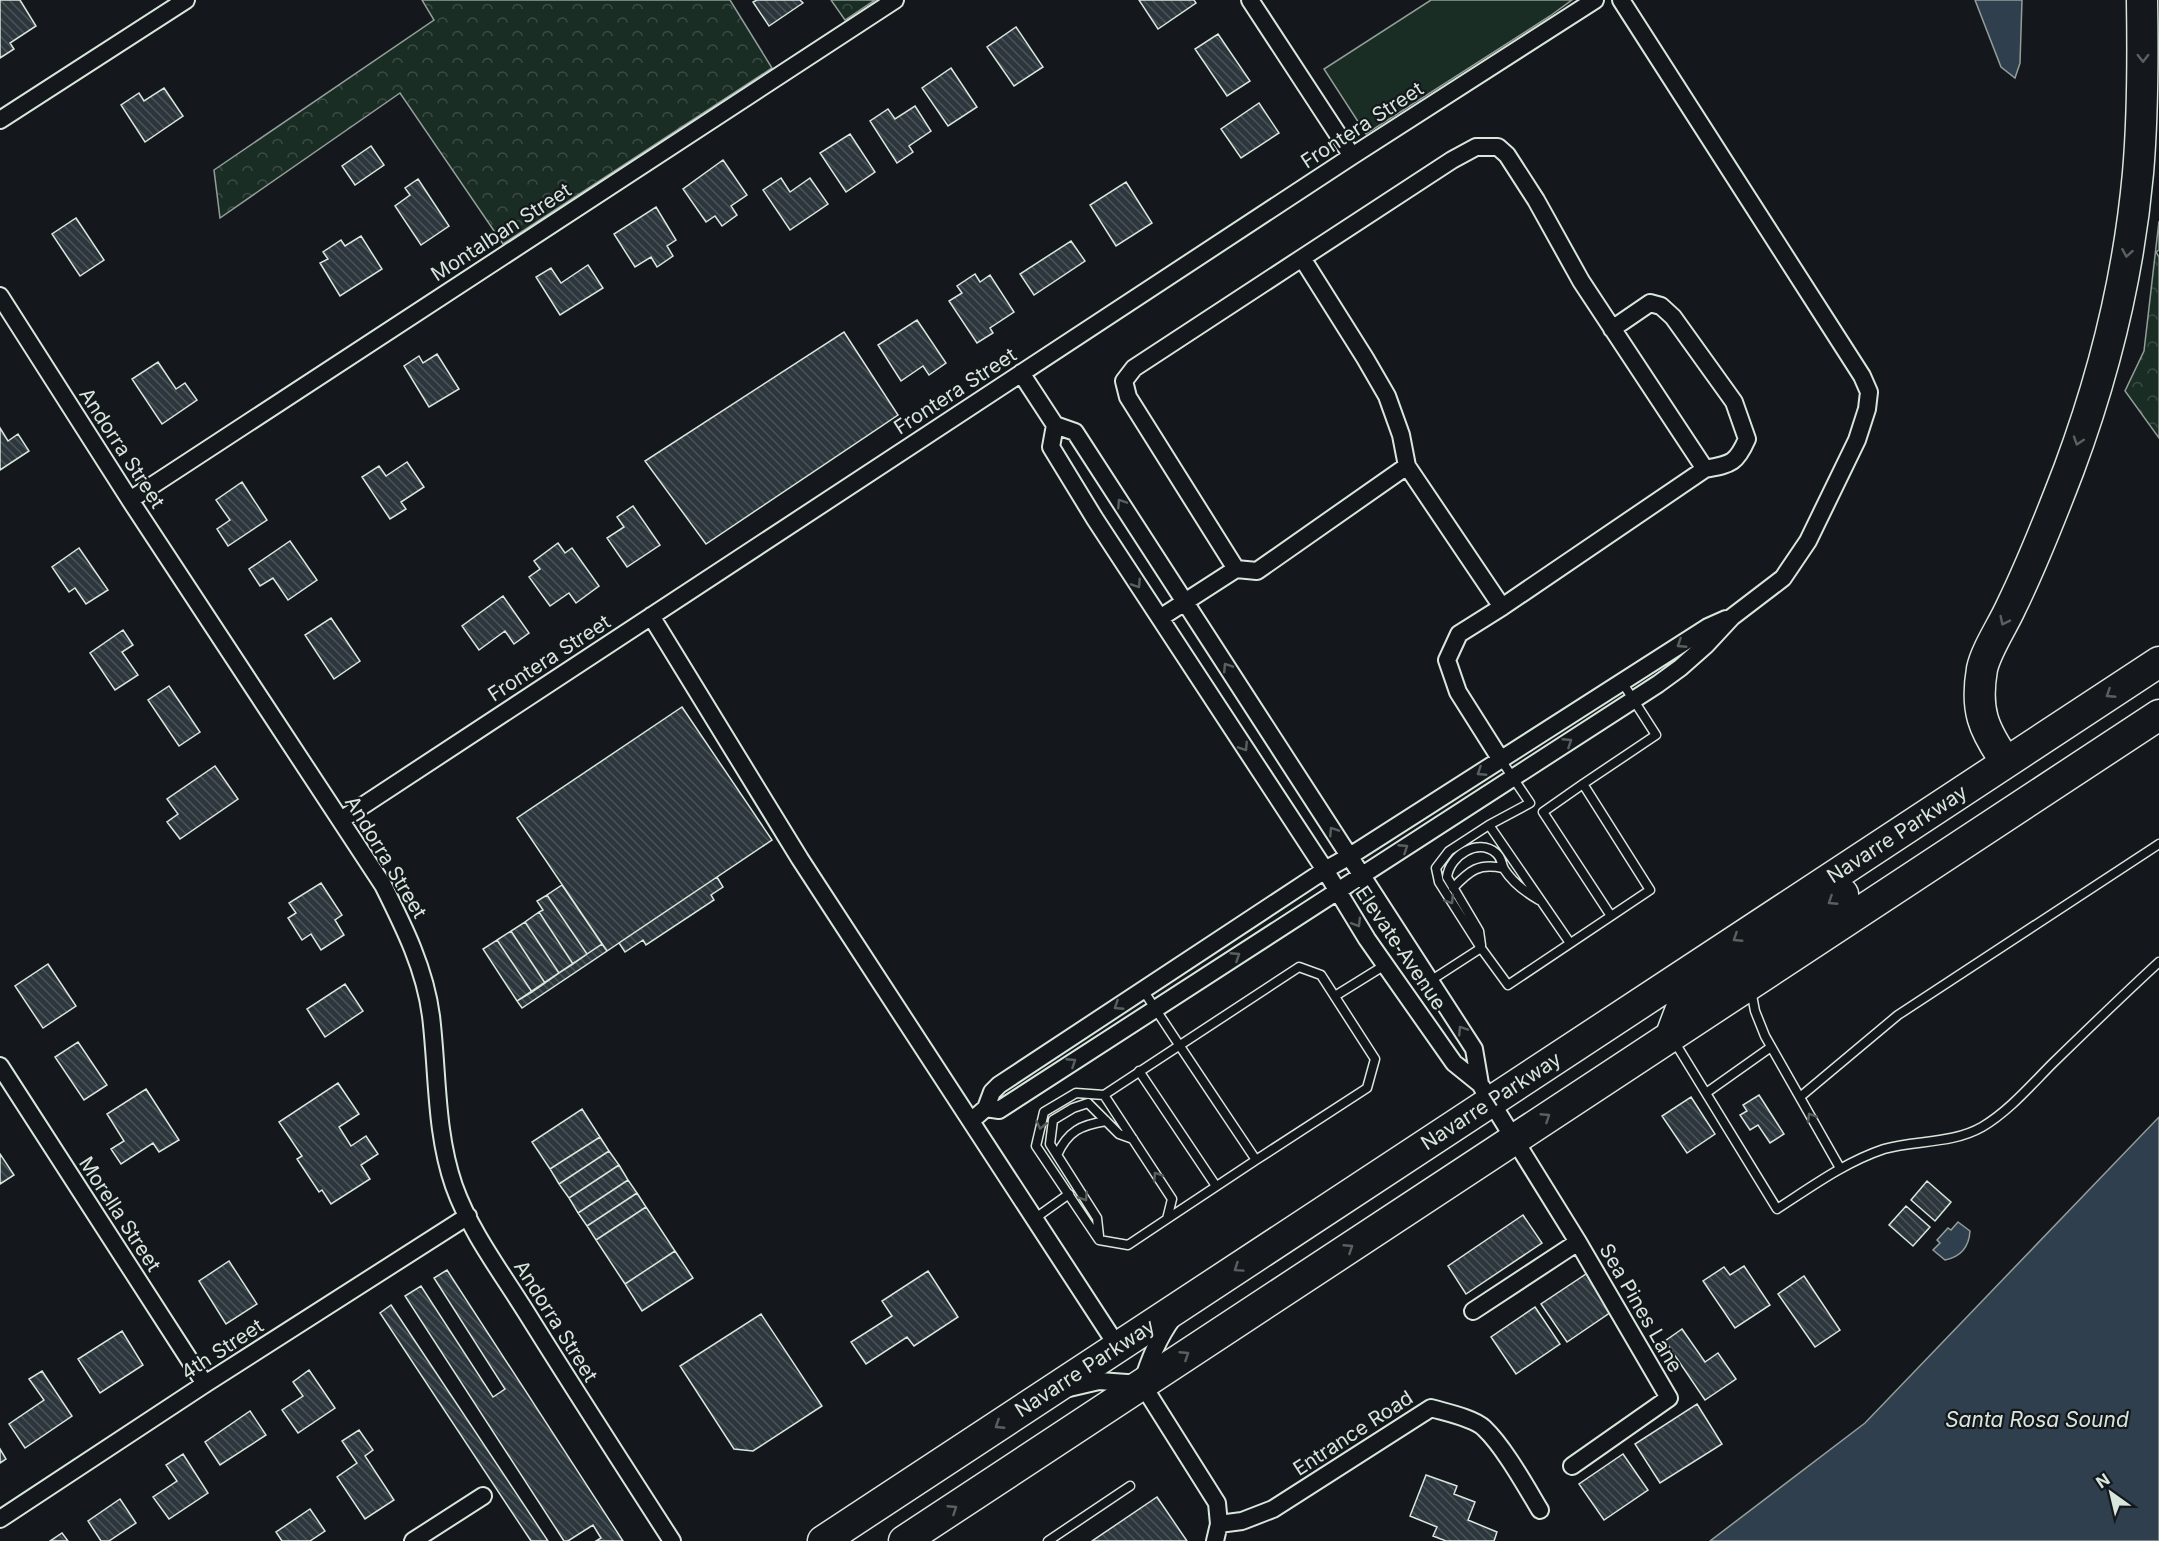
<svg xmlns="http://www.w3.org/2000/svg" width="2159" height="1541" font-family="Inter,sans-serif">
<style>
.grass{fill:#1a2d24;stroke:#939e99;stroke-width:1.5}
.forest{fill:url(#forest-crowns);stroke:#939e99;stroke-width:1.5}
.water{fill:#2f3f4d;stroke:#939e99;stroke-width:1.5}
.building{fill:url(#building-back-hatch);stroke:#d8e6dc;stroke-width:1.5}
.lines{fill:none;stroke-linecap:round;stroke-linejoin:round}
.lane-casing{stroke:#d8e6dc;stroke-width:11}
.street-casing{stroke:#d8e6dc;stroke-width:20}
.highway-casing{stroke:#d8e6dc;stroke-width:33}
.lane{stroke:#14181c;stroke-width:8}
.street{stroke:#14181c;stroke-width:16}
.highway{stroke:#14181c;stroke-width:30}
.oneway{stroke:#59605f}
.labels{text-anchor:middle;stroke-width:4.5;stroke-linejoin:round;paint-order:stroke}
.street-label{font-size:20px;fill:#d8e6dc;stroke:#14181c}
.water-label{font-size:21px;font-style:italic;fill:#d8e6dc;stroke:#14181c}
</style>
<defs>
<pattern id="forest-crowns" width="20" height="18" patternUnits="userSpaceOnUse" patternTransform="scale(1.5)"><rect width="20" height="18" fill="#1a2d24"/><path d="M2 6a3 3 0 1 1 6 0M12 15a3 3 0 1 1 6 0" fill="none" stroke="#3b4b43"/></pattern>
<pattern id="building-back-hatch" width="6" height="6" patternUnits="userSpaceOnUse" patternTransform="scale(1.5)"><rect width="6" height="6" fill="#2c363c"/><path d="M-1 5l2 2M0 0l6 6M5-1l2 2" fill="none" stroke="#4a5358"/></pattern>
</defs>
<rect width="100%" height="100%" fill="#14181c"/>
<!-- grass -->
<path class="grass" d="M1431 0H1572L1550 16 1366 134 1324 69Z"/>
<!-- forest -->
<path class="forest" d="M422 0H730L772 68 503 244 400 93 220 218 214 170 434 20Z
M831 0H875L845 20Z
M2159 221V250L2156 252 2159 257V438L2125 391 2144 351Z"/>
<!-- water -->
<path class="water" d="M1975 0H2022L2020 63 2015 78 2001 67Z
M2159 1117V1541H1710L1865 1423Z
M1958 1222 1970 1231C1969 1247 1960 1257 1945 1260L1933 1250 1940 1243 1937 1240 1948 1228 1951 1230Z"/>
<!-- building -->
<path class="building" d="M0 0H20L36 26 10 43 14 49 0 58Z
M757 0H800L803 3 769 26 753 2Z
M1139 0H1194L1196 3 1158 29Z
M1016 27 1043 67 1014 86 987 47Z
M1218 34 1250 81 1227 96 1195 49Z
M951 68 977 107 948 126 922 88Z
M164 88 183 116 145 142 121 105 139 93 144 101Z
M1259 103 1279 133 1241 158 1221 129Z
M915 106 931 131 909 146 913 152 897 163 870 121 888 109 895 119Z
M850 134 875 172 846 192 820 153Z
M371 146 384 165 355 185 342 166Z
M723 160 747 195 731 206 737 215 722 226 715 216 706 222 683 189Z
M781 178 790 192 810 178 828 204 790 230 763 190Z
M418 179 449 226 421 245 395 206 410 195 405 188Z
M1126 182 1152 223 1116 246 1090 205Z
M656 207 676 240 667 246 673 256 657 267 651 257 635 267 614 234Z
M76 218 104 260 80 276 52 234Z
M361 236 382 269 340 296 320 263 328 259 323 252 341 240 345 246Z
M1071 241 1085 261 1034 295 1020 274Z
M588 265 603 288 560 315 536 277 551 268 561 283Z
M975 274 980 282 990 275 1014 312 990 328 993 333 977 343 949 301 962 293 957 286Z
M917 320 946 363 929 375 923 366 901 381 878 345Z
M844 332 898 415 706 544 645 461Z
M437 354 459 389 429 407 404 366 419 356 423 363Z
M158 362 176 389 185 383 197 400 162 424 132 379Z
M0 428 8 441 18 434 29 451 0 470Z
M407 462 424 487 401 502 406 509 390 519 362 477 379 466 386 476Z
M242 482 267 520 228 546 217 529 230 520 216 500Z
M633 506 660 545 627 567 607 538 624 527 617 517Z
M290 541 317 580 288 600 273 578 260 586 249 569Z
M558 543 565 553 572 548 599 586 576 603 569 593 550 606 529 577 540 569 534 561Z
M79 548 108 590 86 604 75 588 69 592 52 567Z
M503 596 529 633 514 644 505 631 479 650 462 626Z
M331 618 360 661 334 679 305 635Z
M123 630 133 645 122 652 138 675 115 690 90 653Z
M169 686 200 732 179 746 148 700Z
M682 707 772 840 607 951 517 818Z
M215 766 238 799 180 839 167 822 178 814 167 799Z
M717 877 723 887 711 895 714 900 646 945 643 940 625 952 619 943Z
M321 883 342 915 335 920 344 935 321 950 311 934 302 940 288 918 296 913 289 903Z
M562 885 602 944 587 954 547 895Z
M547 895 587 954 573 964 539 912 543 910 537 901Z
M539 912 573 964 559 973 525 922Z
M525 922 559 973 545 983 511 931Z
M511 931 545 983 532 992 497 940Z
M497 940 532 992 517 1001 483 949Z
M602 944 607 951 522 1008 517 1001Z
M48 964 76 1006 43 1028 15 986Z
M345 984 363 1011 325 1037 307 1009Z
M78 1042 107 1085 84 1100 55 1057Z
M338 1083 359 1114 339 1127 351 1146 366 1136 378 1154 361 1165 370 1179 331 1204 322 1190 319 1192 297 1159 302 1156 279 1122Z
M146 1089 179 1140 159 1152 153 1143 121 1164 111 1149 124 1141 107 1114Z
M1759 1095 1784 1134 1770 1143 1758 1125 1750 1130 1740 1115 1747 1111 1743 1105Z
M1691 1097 1715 1134 1687 1153 1662 1116Z
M582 1109 600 1137 550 1169 532 1142Z
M600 1137 609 1151 559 1184 550 1169Z
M609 1151 619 1165 569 1198 559 1184Z
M0 1154 14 1175 0 1184Z
M619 1165 628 1180 578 1213 569 1198Z
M628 1180 637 1193 587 1226 578 1213Z
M1927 1181 1951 1202 1935 1221 1911 1200Z
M637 1193 646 1207 596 1240 587 1226Z
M1906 1206 1930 1227 1913 1246 1889 1225Z
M646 1207 675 1251 625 1284 596 1240Z
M1523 1215 1542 1243 1466 1294 1448 1266Z
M675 1251 693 1278 642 1311 625 1284Z
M229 1261 257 1304 226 1324 199 1281Z
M1744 1266 1770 1305 1735 1328 1703 1281 1724 1267 1730 1275Z
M447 1270 623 1541H596L601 1538 593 1525 568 1541H564L405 1296 421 1286 493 1397 505 1389 434 1278Z
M928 1271 958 1317 914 1346 907 1337 866 1364 851 1342 892 1316 882 1301Z
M1589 1272 1614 1310 1567 1342 1541 1304Z
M1804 1276 1840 1330 1815 1347 1778 1294Z
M391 1305 548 1541H531L380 1313Z
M1535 1307 1560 1344 1516 1374 1491 1337Z
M761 1314 822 1406 753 1451 734 1449 680 1366Z
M1682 1329 1705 1362 1718 1353 1736 1379 1705 1400 1665 1341Z
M122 1331 143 1365 100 1393 78 1359Z
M309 1370 335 1408 298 1433 282 1410 303 1396 293 1382Z
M42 1371 72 1416 25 1448 9 1424 44 1400 29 1379Z
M1697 1404 1722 1444 1660 1483 1635 1444Z
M250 1411 266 1435 220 1465 205 1442Z
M359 1430 373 1450 365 1456 394 1500 365 1519 337 1477 357 1463 342 1441Z
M0 1449 6 1459 0 1463Z
M183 1454 208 1493 169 1519 153 1497 177 1481 166 1465Z
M1623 1454 1648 1490 1604 1520 1579 1484Z
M1426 1475 1457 1486 1454 1494 1475 1502 1468 1520 1497 1532 1494 1541H1446L1433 1536 1437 1527 1410 1516Z
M1157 1497 1187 1541H1092Z
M120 1499 136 1523 109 1541H101L88 1521Z
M310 1509 325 1531 310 1541H282L276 1532Z
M62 1533 68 1541H50Z"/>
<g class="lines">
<!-- lane casing -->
<g class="lane-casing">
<path id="lane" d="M1583 784 1656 735 1622 682
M1489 825 1530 803 1501 760
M1453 888C1470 870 1479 863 1503 868
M1481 945 1479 931 1447 877C1450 855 1478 838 1496 853 1502 858 1501 863 1504 869 1513 883 1525 892 1539 900
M1481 948 1439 882 1436 868 1449 851 1489 825 1570 943
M1430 981 1481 948 1508 985 1650 890 1583 784 1543 812 1611 916
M1751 990 1755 1011 1765 1036 1840 1168
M1335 996 1385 965
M1674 1041 1777 1209C1811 1187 1845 1162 1884 1149 1916 1140 1952 1144 1982 1127 2009 1111 2031 1085 2053 1063 2088 1029 2123 995 2159 962
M1139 1071 1216 1186
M1706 1093 1771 1047
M1104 1095 1172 1199 1167 1219 1128 1245 1099 1240 1036 1146 1044 1112 1076 1093 1104 1095 1299 967 1321 975 1375 1059 1367 1088 1256 1160C1218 1103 1180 1047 1143 990
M1800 1097 1898 1015 2159 844
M1057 1155C1068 1131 1081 1125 1106 1121
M1034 1219 1069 1194
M1167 1219 1256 1160
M1099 1236 1097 1218 1050 1144 1053 1120 1073 1108 1088 1103 1119 1134 1133 1139
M1048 1541 1130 1486"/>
</g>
<!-- street casing -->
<g class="street-casing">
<path id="street" d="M1250 0 1352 156
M0 120 186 0
M1302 258 1452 160 1476 147H1498L1507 155 1536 200 1581 281 1705 469
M0 296 130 500 383 885C404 927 425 969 431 1016 438 1074 435 1131 454 1186 470 1231 501 1272 526 1312 574 1389 623 1465 672 1541
M1021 373 1055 425 1075 432 1474 1049 1480 1084
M1055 425 1051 447 1095 519 1325 870 1367 939 1454 1063 1480 1084 1578 1242 1669 1398 1572 1466
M130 500 895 0
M1236 569 1257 571 1407 466
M651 616 800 859 1118 1347
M1160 618 1236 569 1128 397 1124 381 1134 368 1302 258 1365 358 1387 396 1401 435 1407 466 1502 607
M1501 760 1458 692 1447 660 1459 634 1502 607 1705 469C1731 464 1736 464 1747 439L1734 402 1673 317 1661 306 1650 303 1612 329
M341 820 1352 156 1595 0
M0 1066 205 1384
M986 1108 999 1110 1658 684 1680 668 1706 645 1732 617 1783 578 1808 541 1857 440 1867 409 1869 392 1862 376 1621 0
M971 1121 986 1108 992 1092 999 1085 1325 870 1350 856 1708 627 1726 619
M1473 1311 1578 1242
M1172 1319C1157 1340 1149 1360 1142 1384L1217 1503 1219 1524 1215 1541
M1069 1388 1099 1381 1141 1384
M0 1519 205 1384 468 1216
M1219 1524 1242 1521 1273 1509 1431 1408C1444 1412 1474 1418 1484 1428 1504 1447 1525 1485 1540 1510
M413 1541 483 1496"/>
</g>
<!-- highway casing -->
<g class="highway-casing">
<path id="highway" d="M2006 762C1983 729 1975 710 1982 669 1986 650 2003 625 2011 607 2033 562 2051 516 2069 469 2104 375 2129 273 2138 173 2143 115 2143 58 2142 0
M1671 1035 1682 1006 1703 986 1843 894
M823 1541 2159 662
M904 1541 2159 715"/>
</g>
<!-- lane -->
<use href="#lane" class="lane"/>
<!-- street -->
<use href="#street" class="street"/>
<!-- highway -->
<use href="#highway" class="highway"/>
</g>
<!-- one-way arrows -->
<defs><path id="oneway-chevron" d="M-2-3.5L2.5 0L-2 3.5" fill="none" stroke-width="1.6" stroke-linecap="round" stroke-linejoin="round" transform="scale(1.5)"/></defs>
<g class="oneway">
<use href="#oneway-chevron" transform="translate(2143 58) rotate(90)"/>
<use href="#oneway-chevron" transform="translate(2127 253) rotate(100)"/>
<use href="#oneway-chevron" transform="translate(2078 441) rotate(108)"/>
<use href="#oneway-chevron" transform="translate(1121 503) rotate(-123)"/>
<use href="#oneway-chevron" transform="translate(1137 584) rotate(57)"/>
<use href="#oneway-chevron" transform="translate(2004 621) rotate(116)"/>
<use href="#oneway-chevron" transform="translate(1681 644) rotate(147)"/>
<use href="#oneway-chevron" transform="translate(1227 667) rotate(-123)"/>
<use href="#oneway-chevron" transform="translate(2110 694) rotate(147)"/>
<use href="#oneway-chevron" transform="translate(1568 742) rotate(-33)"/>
<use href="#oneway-chevron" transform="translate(1244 747) rotate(57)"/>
<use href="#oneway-chevron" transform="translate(1481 772) rotate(147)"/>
<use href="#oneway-chevron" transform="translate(1333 831) rotate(-123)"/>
<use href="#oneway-chevron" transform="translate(1404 848) rotate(-33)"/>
<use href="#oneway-chevron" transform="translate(1450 900) rotate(57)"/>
<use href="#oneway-chevron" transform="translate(1832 901) rotate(147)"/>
<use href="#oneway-chevron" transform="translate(1357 923) rotate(58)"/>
<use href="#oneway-chevron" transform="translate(1737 938) rotate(147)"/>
<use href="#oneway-chevron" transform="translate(1236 956) rotate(-33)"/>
<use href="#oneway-chevron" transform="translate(1118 1006) rotate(147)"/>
<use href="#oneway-chevron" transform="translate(1462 1030) rotate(-123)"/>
<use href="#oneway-chevron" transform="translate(1072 1062) rotate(-33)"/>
<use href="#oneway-chevron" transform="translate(1546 1117) rotate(-33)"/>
<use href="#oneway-chevron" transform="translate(1811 1117) rotate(-120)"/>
<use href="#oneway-chevron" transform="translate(1041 1125) rotate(103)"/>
<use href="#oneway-chevron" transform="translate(1157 1176) rotate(-123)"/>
<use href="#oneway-chevron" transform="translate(1084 1197) rotate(57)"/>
<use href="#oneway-chevron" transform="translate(1349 1248) rotate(-33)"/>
<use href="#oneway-chevron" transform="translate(1238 1268) rotate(146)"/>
<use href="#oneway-chevron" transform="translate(1185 1355) rotate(-33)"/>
<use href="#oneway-chevron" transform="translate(999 1425) rotate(147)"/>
<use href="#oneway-chevron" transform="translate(953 1509) rotate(-33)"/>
</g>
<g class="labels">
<!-- street labels -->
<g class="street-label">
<text transform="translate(1362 125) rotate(-33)" y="7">Frontera Street</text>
<text transform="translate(501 232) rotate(-33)" y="7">Montalban Street</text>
<text transform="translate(955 391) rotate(-33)" y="7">Frontera Street</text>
<text transform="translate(122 448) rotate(57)" y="7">Andorra Street</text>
<text transform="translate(549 658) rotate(-33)" y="7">Frontera Street</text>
<text transform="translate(1897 834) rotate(-33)" y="7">Navarre Parkway</text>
<text transform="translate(386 857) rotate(59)" y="7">Andorra Street</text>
<text transform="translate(1401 948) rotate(56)" y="7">Elevate Avenue</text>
<text transform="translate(1491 1101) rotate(-33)" y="7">Navarre Parkway</text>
<text transform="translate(120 1214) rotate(57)" y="7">Morella Street</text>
<text transform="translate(1641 1308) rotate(60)" y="7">Sea Pines Lane</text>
<text transform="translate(556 1321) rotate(58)" y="7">Andorra Street</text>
<text transform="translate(222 1349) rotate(-33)" y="7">4th Street</text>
<text transform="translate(1085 1368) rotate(-33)" y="7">Navarre Parkway</text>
<text transform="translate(1353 1433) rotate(-33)" y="7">Entrance Road</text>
</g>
<!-- water labels -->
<g class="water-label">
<text x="2037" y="1427">Santa Rosa Sound</text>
</g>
</g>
<!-- north arrow -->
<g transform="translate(2111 1493) rotate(326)" stroke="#14181c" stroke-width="4.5" paint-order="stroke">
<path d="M0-4.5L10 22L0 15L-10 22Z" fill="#d8e6dc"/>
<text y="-9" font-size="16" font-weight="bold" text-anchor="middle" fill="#d8e6dc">N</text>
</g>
</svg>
